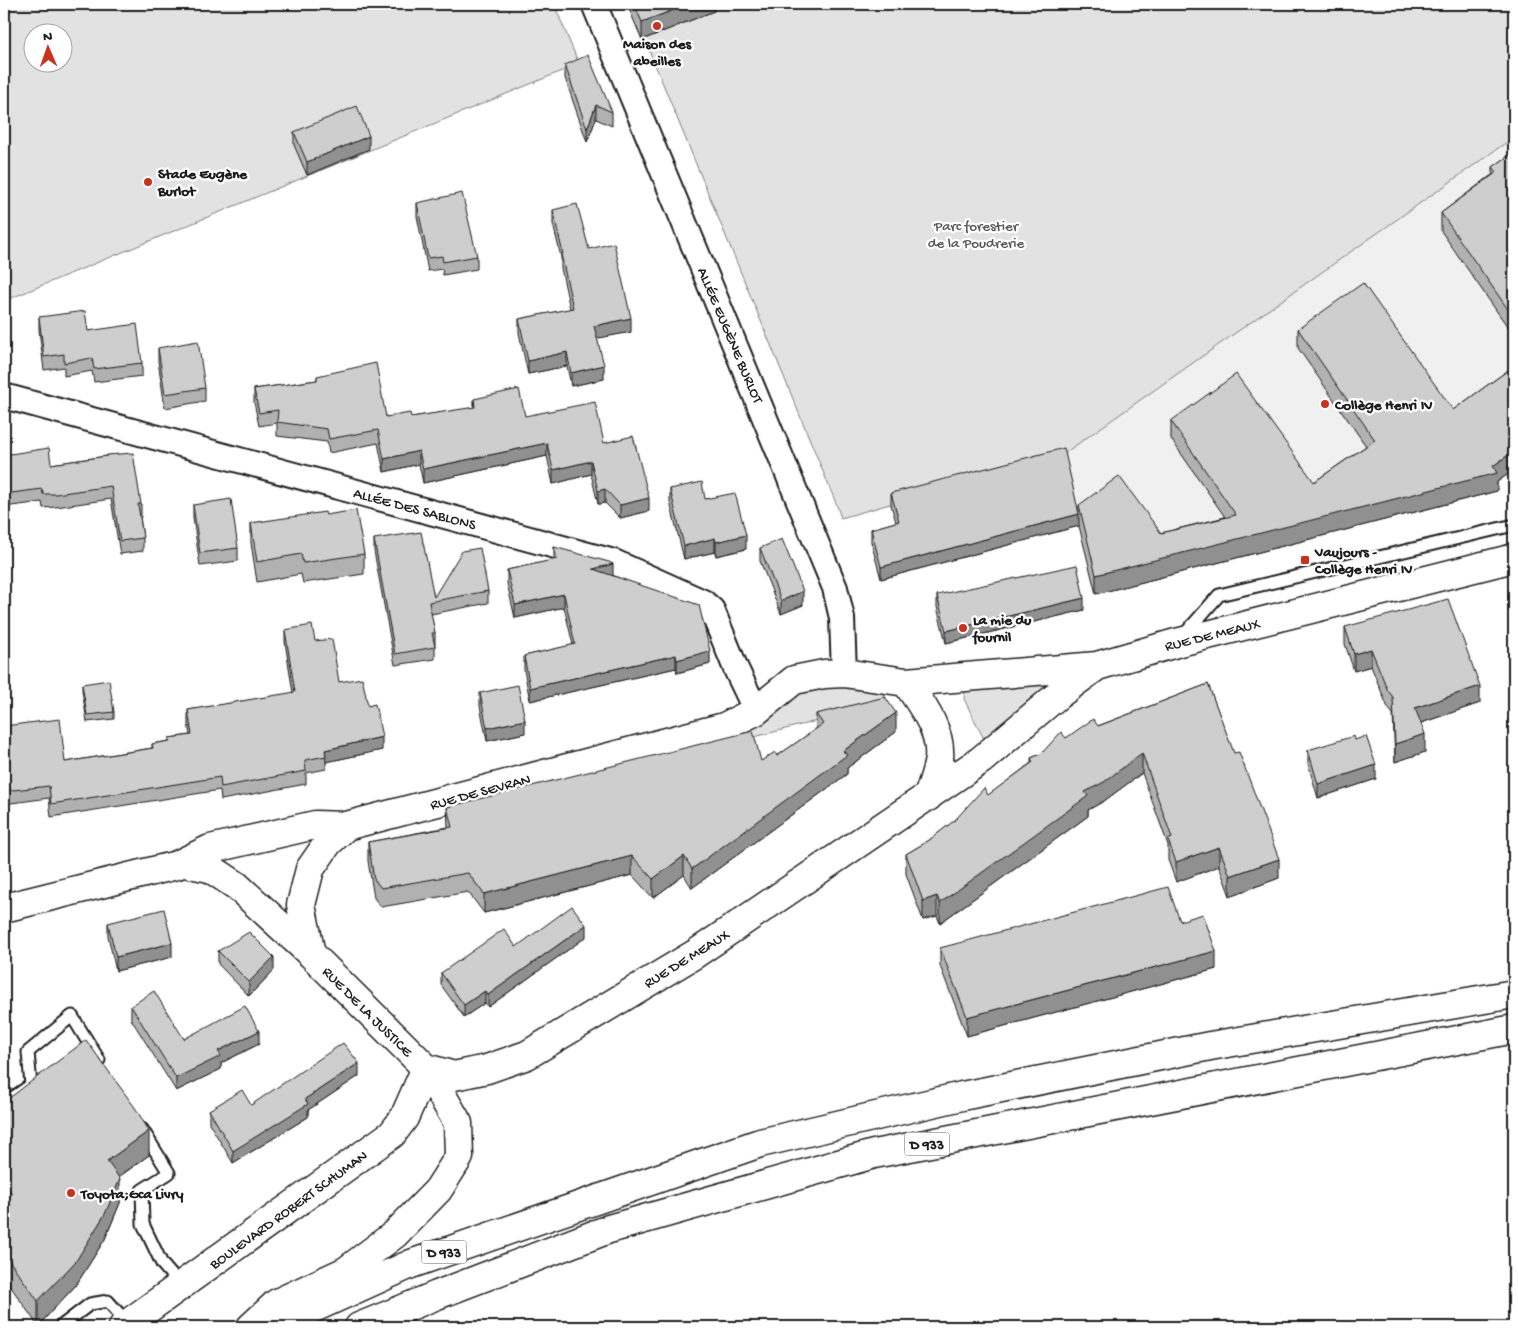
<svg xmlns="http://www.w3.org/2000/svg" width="1518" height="1331" font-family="'Gochi Hand',sans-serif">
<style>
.built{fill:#f0f0f0}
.green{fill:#e2e2e2;stroke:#7f7f7f;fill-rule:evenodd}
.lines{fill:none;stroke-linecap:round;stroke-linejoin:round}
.lane-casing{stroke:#1c1c1c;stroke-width:15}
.street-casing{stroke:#1c1c1c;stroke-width:28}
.secondary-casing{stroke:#1c1c1c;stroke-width:31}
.highway-casing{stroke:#1c1c1c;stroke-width:31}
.lane{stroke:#fff;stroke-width:11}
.street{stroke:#fff;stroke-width:24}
.secondary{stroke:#fff;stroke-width:28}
.highway{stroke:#fff;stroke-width:28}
.wall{fill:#b1b1b1;stroke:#1c1c1c}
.shaded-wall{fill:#909090;stroke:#1c1c1c}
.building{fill:#cecece;stroke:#1c1c1c}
.poi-dot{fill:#c8321e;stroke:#fff;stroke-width:2}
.labels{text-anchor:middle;stroke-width:4.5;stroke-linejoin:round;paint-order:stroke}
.shield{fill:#fff;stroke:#606060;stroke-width:1}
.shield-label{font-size:14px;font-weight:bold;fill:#1c1c1c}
.poi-label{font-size:15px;font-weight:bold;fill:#1c1c1c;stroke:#fff;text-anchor:start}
.park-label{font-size:15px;fill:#575757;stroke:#fff}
.street-label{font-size:15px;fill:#1c1c1c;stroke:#fff}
</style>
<rect width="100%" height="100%" fill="#fff"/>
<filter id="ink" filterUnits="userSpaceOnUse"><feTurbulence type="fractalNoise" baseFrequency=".02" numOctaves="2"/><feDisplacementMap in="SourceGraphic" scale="10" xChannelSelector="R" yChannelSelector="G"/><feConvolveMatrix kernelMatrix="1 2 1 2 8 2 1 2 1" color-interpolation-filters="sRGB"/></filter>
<g filter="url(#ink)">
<!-- built -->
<path class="built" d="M1514 137V470L1493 485 1497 491 1096 594 1062 455Z"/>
<!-- green -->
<path class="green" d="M4 4H554L579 64 4 301ZM32 32H62V62H32Z
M630 4H1514V137L1062 455 841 518 836 503Z
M1049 680V688L987 745 964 699 965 688Z
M840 685 872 690 885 694 887 703 727 744V736L767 720 790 697 812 686Z"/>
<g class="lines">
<!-- lane casing -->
<g class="lane-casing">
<path id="lane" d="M1183 636 1219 595 1514 525
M4 1104 31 1085 28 1052 72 1016 99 1060
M142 1129 169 1173 142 1190 143 1224 162 1264 181 1286
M60 1327 90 1304 108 1301 128 1324"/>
</g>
<!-- street casing -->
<g class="street-casing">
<path id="street" d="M594 4 835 588 842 618 844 673
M4 396 614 562 703 602 712 610 736 669 756 711"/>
</g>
<!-- secondary casing -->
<g class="secondary-casing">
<path id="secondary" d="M906 682C921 704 942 730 939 759 937 771 932 785 928 797
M185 863 210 868 237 886 311 954 426 1068 454 1076 487 1069 527 1055 695 954 981 760 1058 695 1097 666
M4 908 177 865 210 849 315 825 346 826 724 727 756 711 794 680 824 674 844 673 906 682 1097 666 1176 643 1514 558
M311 954 301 905 310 869 328 843 346 826
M123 1327 392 1134 404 1118 426 1068"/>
</g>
<!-- highway casing -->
<g class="highway-casing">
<path id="highway" d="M251 1327 277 1303 346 1271 395 1234 438 1190 459 1157 458 1123 426 1068
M272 1327 411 1264 760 1143 962 1096 1210 1046 1514 994
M359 1327 437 1295 609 1229 874 1154 1514 1029"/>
</g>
<!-- lane -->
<use href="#lane" class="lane"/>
<!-- street -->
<use href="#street" class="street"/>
<!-- secondary -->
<use href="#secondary" class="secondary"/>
<!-- highway -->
<use href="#highway" class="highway"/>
</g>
<!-- wall -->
<path class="wall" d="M627 4H714V11L642 40Z
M565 65 612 112V126L596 119 587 142 565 78Z
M294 132 369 149 307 175 294 145Z
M1514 152V336L1441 231V213L1493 174V167Z
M417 203 477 256V269L443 275 442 269 428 271 417 216Z
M553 210 589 249 631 332 597 338 604 379 571 386 567 366 528 374 519 333V319L570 309 561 268V257L553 224Z
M39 317 88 331 142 363V376L94 382 92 371 64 376V367L44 370 39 330Z
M1298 329 1453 410 1514 366V470L1497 482V491L1096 594 1079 526 881 579 871 542V529L896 522 891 505V493L1079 511V505L1161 533 1225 517 1171 439V421L1314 482 1366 446 1298 348Z
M158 348 205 388V401L165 408 158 361Z
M317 376 386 417H411L474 408V399L604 443 649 511 620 518 605 503 598 504 591 474 553 484 547 456 423 483 419 464 384 472 378 443 329 453 327 442 277 436V423L259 426 254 402V389L317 380Z
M4 455 51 464 107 456 141 504V517H140L143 538V551L120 554 111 499 56 507 43 508 42 502 4 507Z
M670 489 705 499 746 549 716 556 715 552 684 559 670 502Z
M193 505 238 548V561L200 566 193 518Z
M326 515 364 554V574L303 583 301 574 257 582 251 543V523Z
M374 539 434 597 488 591V603L431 614 435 633V659L395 665 374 551Z
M554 547 613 576 710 664 677 673 676 668 530 701 524 670V656L573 645 564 607 515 618 507 583V570L554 560Z
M760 548 803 605 781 614 760 561Z
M937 595 1084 610 946 643 937 607Z
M1345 627 1480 703 1421 723 1425 752 1395 762 1393 714 1388 708 1371 666 1354 671 1345 644Z
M285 630 315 641 339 682 368 706 382 750 326 762V769L306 773V784L221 800 220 790 51 817 49 798 4 804V726L65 762 152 748V744L169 741V738L190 735 188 723V710L293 693 285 642Z
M82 684 114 712V719L87 722 82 690Z
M1208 684 1279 878 1230 896 1219 866 1176 882 1168 860V845L1142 773 1104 801 1088 810V816L940 923 937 916 923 920 906 874V854L928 841 1031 763V758L1041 754 1066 738Z
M480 693 525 733 487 741 480 706Z
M816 714 896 732 847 768V774L692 888 684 875 653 898 632 875 484 913 468 892 381 907 374 898 368 861V842L448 827 447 807 761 761 777 756 816 729Z
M1355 740 1376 779 1318 798 1308 764V750Z
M108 923 172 957 116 971 108 936Z
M586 937 488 1007 485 1003 464 1017 441 985V973L516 947Z
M940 948 1216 969 967 1036 940 966Z
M218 951 274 970 249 996 218 964Z
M131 1006 184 1039 259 1044 221 1063V1069L176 1091 131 1019Z
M359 1076 308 1110V1117L233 1163 209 1123V1110L251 1105Z
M4 1102 149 1155 119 1177 120 1203 105 1239 76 1285 38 1326 4 1277Z"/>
<!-- shaded-wall -->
<path class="shaded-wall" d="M689 4H714V11L642 40V22Z
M596 105V119L587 142V129Z
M369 136V149L307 175V162Z
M631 318V332L594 339V326Z
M567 352V366L528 374V361Z
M604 365V379L571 386V373Z
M547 443V456L423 483V469Z
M419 451V464L384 472V459Z
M1514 451V470L1497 482V491L1096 594V575L1493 466Z
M591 461V474L553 484V470Z
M605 489V503L598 504V491Z
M649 498V511L620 518V505Z
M1079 514V526L881 579V567Z
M746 535V549L716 556V542Z
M715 538V552L684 559V546Z
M613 564V577L593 569Z
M803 591V605L781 614V601Z
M564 594V607L515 618V605Z
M1084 598V610L946 643V631Z
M1371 649V666L1354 671V654Z
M710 651V664L677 673V660Z
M676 655V668L530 701V688Z
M1480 686V703L1415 725V708Z
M896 713V732L847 768V774L692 888V869L843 751Z
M525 720V733L487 741V728Z
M1425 734V752L1395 762V744Z
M382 737V750L326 762 325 750Z
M1142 753V773L1104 801 1088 810V816L940 923V903L1085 792Z
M1376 765V779L1318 798V784Z
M1219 847V866L1176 882V862Z
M632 856V875L484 913V894Z
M684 856V875L653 898V879Z
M1279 859V878L1230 896V876Z
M937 896V916L923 920V901Z
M586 925V937L488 1007V995Z
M172 943V957L116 971V957Z
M1216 951V969L967 1036V1017Z
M274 957V970L249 996V982Z
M485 991V1003L464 1017V1005Z
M259 1031V1044L221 1063V1069L176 1091V1078L218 1051Z
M359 1063V1076L308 1110V1117L233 1163V1151L305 1099Z
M149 1131V1155L107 1185V1161Z
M120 1179V1203L105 1239 76 1285 38 1326V1301Z"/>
<!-- building -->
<path class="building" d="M634 4H689L642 22Z
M588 55 612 112 596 105 587 129 565 65Z
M357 106 369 136 307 162 294 132Z
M1514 152V318L1441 213 1497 172 1493 167Z
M462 193 477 256 443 262 442 256 428 258 417 203Z
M577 204 589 249 614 243 631 318 594 326 604 365 571 373 567 352 528 361 519 319 573 308 561 254H563L553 210Z
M1363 283 1453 410 1514 366V451L1493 466 1497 473 1096 575 1079 505 1119 476 1161 533 1236 515 1171 421 1236 374 1314 482 1375 440 1298 329Z
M85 311 88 331 137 324 142 363 94 369 92 358 64 363V354L44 357 39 317Z
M198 341 205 388 165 394 158 348Z
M376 363 386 417 410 413 411 417 475 407 474 399 519 389 525 416 595 402 604 443 633 436 649 498 620 505 605 489 598 491 591 461 553 470 547 443 423 469 419 451 384 459 378 430 329 439 327 429 277 422 278 410 259 413 254 389 317 380V376Z
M49 448 51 464 107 456V455L133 453 141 504H138L143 538 120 541 111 486 56 494H43L42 489 4 494V455Z
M1064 448 1079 514 881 567 871 529 899 521 891 493Z
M702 482 705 499 735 493 746 535 716 542 715 538 684 546 670 489Z
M231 499 238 548 200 553 193 505Z
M356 510 364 554 303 563 301 554 257 562 251 523 325 512 326 515Z
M421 532 434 597 462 551 480 548 488 591 429 602 435 633H432L435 647 395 654 374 539Z
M782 539 803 591 781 601 760 548Z
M554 547 609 562 613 564 593 569 699 605 710 651 677 660 676 655 530 688 524 656 575 644 564 594 515 605 507 570 557 559Z
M1077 565 1084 598 946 631 937 595Z
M1448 599 1480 686 1415 708 1425 734 1395 744 1393 697 1388 691 1371 649 1354 654 1345 627Z
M312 625 315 641 332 639 339 682 362 678 368 706 375 704 382 737 325 750 326 756 305 760 306 771 221 787 220 777 51 804 49 786 4 791V726L60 719 65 762 153 748 152 744 170 741 169 738 192 735 188 710 295 692 285 630Z
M109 680 114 712 87 715 82 684Z
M1208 684 1234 753 1239 752 1279 859 1230 876 1219 847 1176 862 1168 840 1172 838 1142 753 1104 782 1085 792 1088 796 940 903 937 896 923 901 906 854 928 841 955 820 984 788 988 795 1033 762 1031 758 1041 754 1061 732 1066 738 1093 719 1098 726Z
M518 685 525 720 487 728 480 693Z
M885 697 896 713 843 751 847 755 692 869 684 856 653 879 632 856 484 894 468 873 381 888 374 879 368 842 452 827 447 807 753 731 761 761 775 752 777 756 823 724 816 714Z
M1354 736 1355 740 1366 736 1376 765 1318 784 1308 750Z
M1168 887 1180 921 1203 914 1216 951 967 1017 940 948Z
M572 906 586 925 488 995 485 991 464 1005 441 973 504 929 516 947Z
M164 909 172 943 116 957 108 923Z
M249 932 274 957 249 982 218 951Z
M154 991 184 1039 245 1006 259 1031 218 1051 221 1056 176 1078 131 1006Z
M86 1040 136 1109 149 1131 107 1161 120 1179 105 1214 76 1261 38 1301 4 1253V1201L12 1194 4 1182V1102Z
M343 1043 359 1063 305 1099 308 1104 233 1151 209 1110 242 1090 251 1105Z"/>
</g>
<!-- markers -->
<g class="poi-dot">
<circle cx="657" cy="26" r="5"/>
<circle cx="148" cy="182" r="5"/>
<circle cx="1325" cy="404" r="5"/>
<rect x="1300" y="555" width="10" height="10" rx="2.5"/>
<circle cx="963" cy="628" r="5"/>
<circle cx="71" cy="1193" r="5"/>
</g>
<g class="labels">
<!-- shield labels -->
<g class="shield">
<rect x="904.5" y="1132.5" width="45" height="23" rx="4"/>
<rect x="421.5" y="1240.5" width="45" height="23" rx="4"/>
</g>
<g class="shield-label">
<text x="927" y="1149">D 933</text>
<text x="444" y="1257">D 933</text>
</g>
<!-- poi labels -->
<g class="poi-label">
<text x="657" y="48" text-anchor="middle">Maison des<tspan x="657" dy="17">abeilles</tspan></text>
<text x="158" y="178">Stade Eugène<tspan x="158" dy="17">Burlot</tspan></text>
<text x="1335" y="409">Collège Henri IV</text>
<text x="1315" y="556">Vaujours -<tspan x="1315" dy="17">Collège Henri IV</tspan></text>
<text x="973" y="624">La mie du<tspan x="973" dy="17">fournil</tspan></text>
<text x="81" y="1198">Toyota;Gca Livry</text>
</g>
<!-- park labels -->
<g class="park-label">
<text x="976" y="230">Parc forestier<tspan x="976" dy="17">de la Poudrerie</tspan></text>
</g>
<!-- street labels -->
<g class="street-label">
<text transform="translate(731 335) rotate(67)" y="5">ALLÉE EUGÈNE BURLOT</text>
<text transform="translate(415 508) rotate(15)" y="5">ALLÉE DES SABLONS</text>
<text transform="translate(1212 634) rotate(-14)" y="5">RUE DE MEAUX</text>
<text transform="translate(480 791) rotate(-15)" y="5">RUE DE SEVRAN</text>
<text transform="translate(686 958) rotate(-32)" y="5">RUE DE MEAUX</text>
<text transform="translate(368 1011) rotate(45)" y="5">RUE DE LA JUSTICE</text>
<text transform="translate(288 1209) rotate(-36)" y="5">BOULEVARD ROBERT SCHUMAN</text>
</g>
</g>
<!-- margin -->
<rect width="1518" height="1331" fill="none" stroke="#fff" stroke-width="20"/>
<rect x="10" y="10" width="1498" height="1311" fill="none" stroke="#1c1c1c" stroke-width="2" filter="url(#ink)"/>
<!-- north arrow -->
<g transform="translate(48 48) rotate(358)"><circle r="24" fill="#ffffff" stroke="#a4a4a4"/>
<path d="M0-4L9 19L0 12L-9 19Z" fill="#c8321e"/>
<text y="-8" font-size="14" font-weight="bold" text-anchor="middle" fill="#1c1c1c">N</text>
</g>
</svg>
